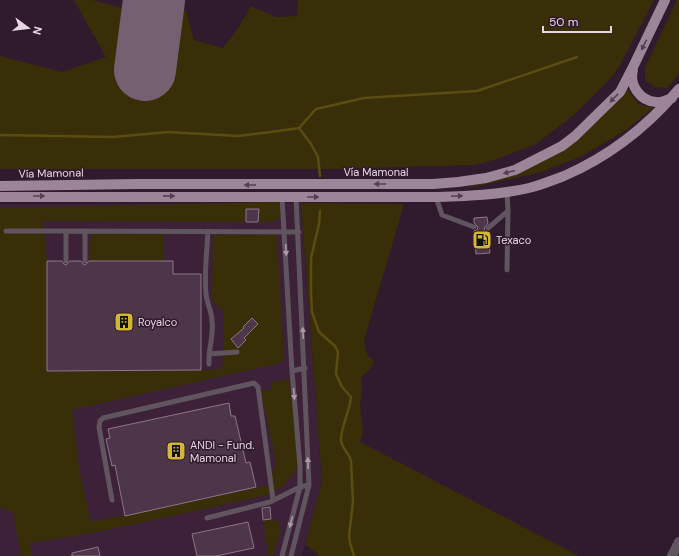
<svg xmlns="http://www.w3.org/2000/svg" width="679" height="556" font-family="'DM Sans',sans-serif">
<style>
.built{fill:#3c2138}
.green{fill:#382f09}
.lines{fill:none;stroke-linecap:round;stroke-linejoin:round}
.stream{stroke:#5b4d12;stroke-width:2.5}
.runway{stroke:#746071;stroke-width:62}
.building{fill:#4d364a;stroke:#8f748a}
.service{stroke:#60555e;stroke-width:5}
.tertiary{stroke:#60555e;stroke-width:10}
.primary{stroke:#9c8598;stroke-width:10}
.oneway{fill:#563f52}
.oneway2{fill:#a99ca7}
.labels{text-anchor:middle;stroke-width:3;stroke-linejoin:round;paint-order:stroke}
.street-label{font-size:11px;fill:#e5d6e2;stroke:#301a2d}
.poi-label{font-size:11px;fill:#e5d6e2;stroke:#301a2d;text-anchor:start}
</style>
<rect width="100%" height="100%" fill="#301a2d"/>
<!-- built -->
<path class="built" d="M301 203 322 483 302 556H0V204Z"/>
<!-- green -->
<path class="green" d="M74 0H92L134 11H186L194 40 223 48 236 31 251 6 276 17 297 16 298 0H654L619 67 612 77 574 115 536 144 497 159 475 165 328 169H0V56L62 72 106 57Z
M677 0H679V73L668 88 655 87 645 80V68Z
M625 86 639 104 653 108 626 130 580 157 538 173 463 189 536 164Z
M278 202 282 211 278 220 270 222 43 221 47 261 48 371 201 370 222 369 224 352V313L212 300 213 235H277L284 360 280 363 72 410 79 468 91 522 269 485 276 462 261 391 271 389V382L289 379 300 466 282 487 268 495 93 533 30 543 32 556H21L13 512 0 508V208Z
M301 203 404 204 364 341 367 355 374 361 370 370 361 377 362 390 360 404 363 432 360 442 579 556H319L305 544 322 483Z
M91 233 163 234 164 261H89Z
M271 519 279 522 280 532 273 556H267L268 552 263 520Z"/>
<g class="lines">
<!-- stream -->
<path class="stream" d="M299 128 311 144 318 157 320 176
M0 135 113 137 168 132 238 136 271 132 299 128 316 109 364 98 477 91 577 57
M320 211 319 224 311 258V292L312 312 319 332 335 346 338 352 336 374 342 387 351 397C350 411 340 429 341 441 342 448 349 453 351 461L353 502 349 536 350 543 354 556"/>
<!-- runway -->
<path class="runway" d="M145 70 154 0"/>
</g>
<!-- building -->
<path class="building" d="M246 209H259L258 222H246Z
M487 217 488 223 484 228 485 231 488 232 490 253 476 254 474 231 477 230 478 227 474 223V218Z
M47 261H62L64 264 66 265 70 261H81L83 264 85 265 89 261H173V274H201V370L47 371Z
M252 318 258 324 244 338 246 340 238 348 231 339 244 328 243 327Z
M229 403 231 416H235L246 463 250 462 256 487 125 516 115 465 112 466 106 439 110 438 108 429Z
M270 507 271 519 263 520 262 508Z
M248 522 254 548 216 556H197L192 534Z
M98 547 100 556H72V553Z"/>
<g class="lines">
<!-- service -->
<path class="service" d="M282 197 292 371 300 466V487L282 556
M436 197 442 215 474 227
M488 228 508 211
M6 231H66
M208 231C207 251 204 274 206 294 207 304 212 312 212 321 214 336 208 349 209 364
M66 261V231L299 232
M85 261V231
M507 270 508 211 507 191
M209 354 237 352
M292 371 305 368
M112 500 99 427 100 421 103 418 254 383 258 387 273 500
M207 518 270 502 300 487 309 485
M291 556 309 485 296 197"/>
<!-- tertiary -->
<path class="tertiary" d="M672 556 679 542"/>
<!-- primary -->
<path class="primary" d="M633 70C629 85 640 101 656 102 662 103 667 100 672 98
M0 186 138 184H433L458 182 486 178 515 170 562 146 575 136 620 92 634 65 665 0
M0 197H436C466 196 499 195 529 188 541 185 553 180 564 176 610 156 647 127 679 89"/>
</g>
<!-- one-way arrows -->
<defs><path id="oneway-solid" d="M-6-.8H1V-3.2L6.5 0L1 3.2V.8H-6Z"/></defs>
<g class="oneway">
<use href="#oneway-solid" transform="translate(644 45) rotate(116)"/>
<use href="#oneway-solid" transform="translate(614 98) rotate(134)"/>
<use href="#oneway-solid" transform="translate(509 172) rotate(165)"/>
<use href="#oneway-solid" transform="translate(380 184) rotate(180)"/>
<use href="#oneway-solid" transform="translate(250 185) rotate(-180)"/>
<use href="#oneway-solid" transform="translate(39 196)"/>
<use href="#oneway-solid" transform="translate(169 196) rotate(1)"/>
<use href="#oneway-solid" transform="translate(457 196) rotate(-2)"/>
<use href="#oneway-solid" transform="translate(313 197)"/>
</g>
<g class="oneway2">
<use href="#oneway-solid" transform="translate(286 250) rotate(87)"/>
<use href="#oneway-solid" transform="translate(303 333) rotate(-93)"/>
<use href="#oneway-solid" transform="translate(294 394) rotate(85)"/>
<use href="#oneway-solid" transform="translate(308 463) rotate(-92)"/>
<use href="#oneway-solid" transform="translate(291 522) rotate(105)"/>
</g>
<!-- icons -->
<defs>
<g id="fuel-square" transform="scale(1)"><rect x="-9" y="-9" width="18" height="18" rx="4" fill="#d4b635" stroke="#301a2d"/><path d="M-5.5-6h7V0h2V4h1.3V-2.5L3-4.5l.8-.8L6-3V5H2.5V1h-1V6h-7ZM-4.2-4.7v3.2H.2V-4.7Z" fill="#111"/></g>
<g id="building-square" transform="scale(1)"><rect x="-9" y="-9" width="18" height="18" rx="4" fill="#d4b635" stroke="#301a2d"/><path d="M-4-6H4V6H1V3H-1V6H-4ZM-2.5-4.3h1.7v1.8h-1.7ZM.8-4.3h1.7v1.8H.8ZM-2.5-1h1.7V.8h-1.7ZM.8-1h1.7V.8H.8Z" fill="#111"/></g>
</defs>
<g fill-rule="evenodd">
<use href="#fuel-square" x="482" y="240"/>
<use href="#building-square" x="124" y="322"/>
<use href="#building-square" x="176" y="451"/>
</g>
<g class="labels">
<!-- street labels -->
<g class="street-label">
<text x="376" y="176">Vía Mamonal</text>
<text transform="translate(51 173) rotate(-1)" y="4">Vía Mamonal</text>
</g>
<!-- poi labels -->
<g class="poi-label">
<text x="496" y="244">Texaco</text>
<text x="138" y="326">Royalco</text>
<text x="190" y="449">ANDI - Fund.<tspan x="190" dy="13">Mamonal</tspan></text>
</g>
</g>
<!-- north arrow -->
<g transform="translate(28 28) rotate(105)" stroke="#301a2d" stroke-width="3" paint-order="stroke">
<path d="M0-3L7 15L0 10L-7 15Z" fill="#e5d6e2"/>
<text y="-6" font-size="11" font-weight="bold" text-anchor="middle" fill="#e5d6e2">N</text>
</g>
<!-- scale -->
<path d="M543 26v6h68v-6" fill="none" stroke="#e5d6e2" stroke-width="2"/>
<text x="549" y="26" font-size="12" fill="#e5d6e2" stroke="#301a2d" stroke-width="3" paint-order="stroke">50 m</text>
</svg>
